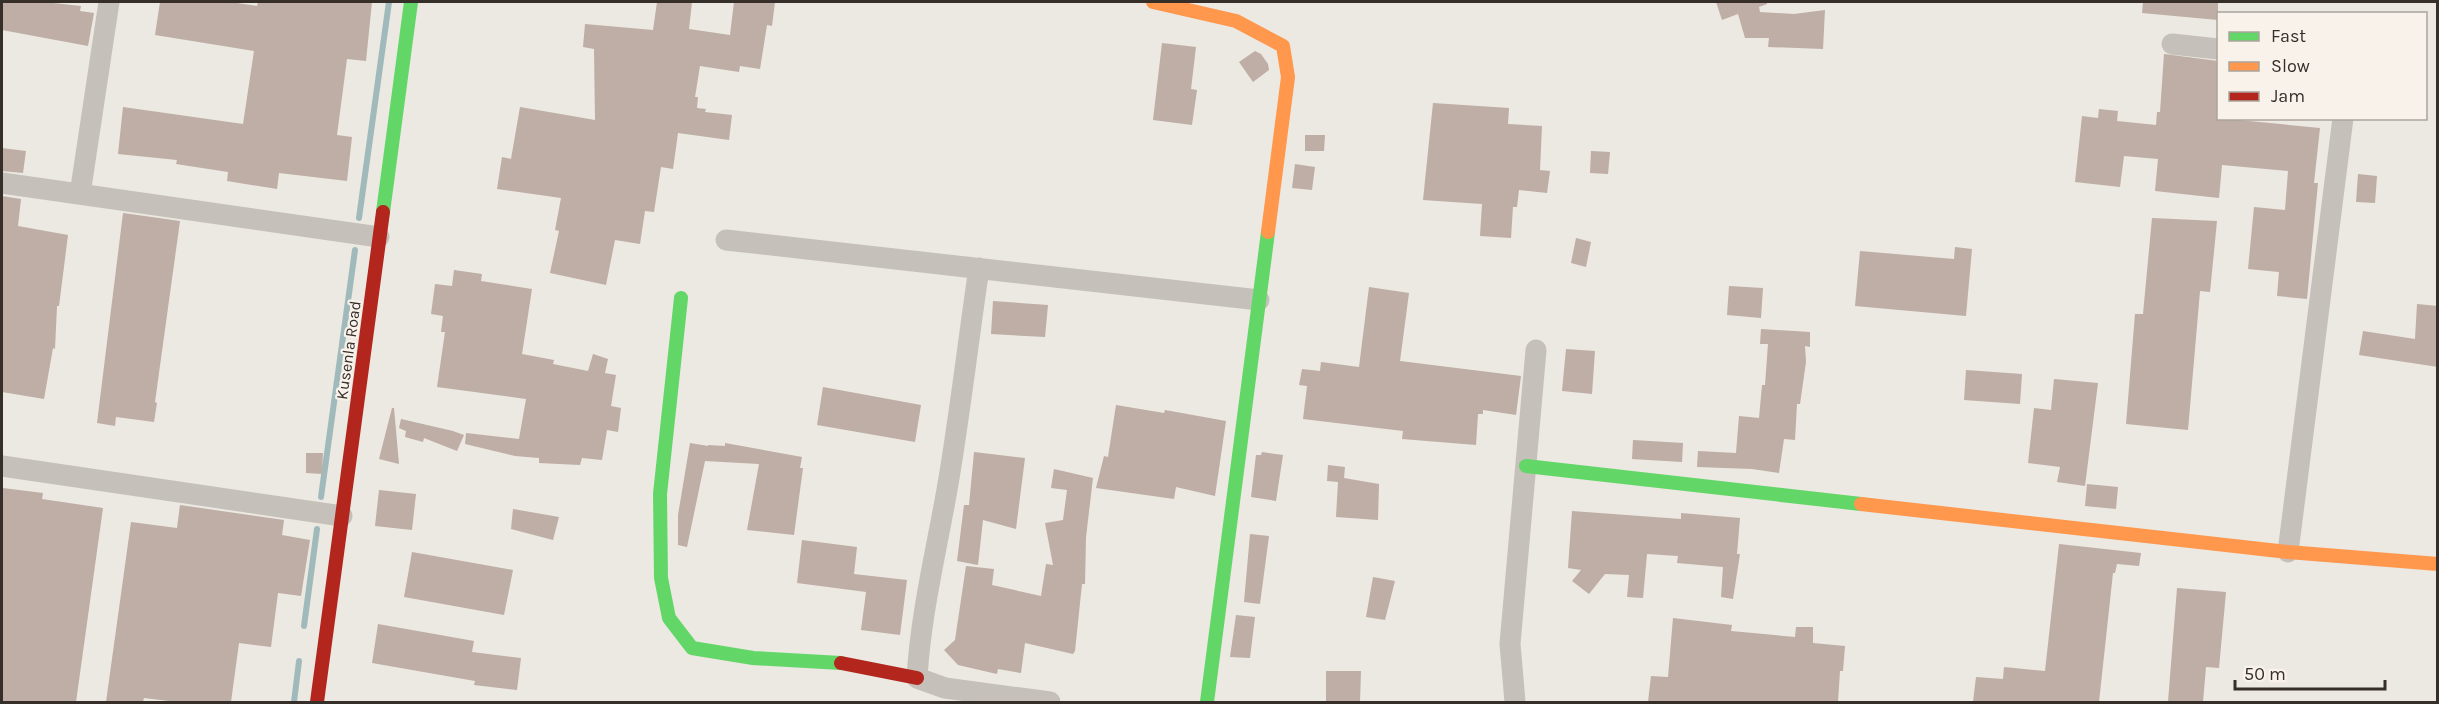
<svg xmlns="http://www.w3.org/2000/svg" width="2439" height="704" font-family="Karla,sans-serif">
<style>
.lines{fill:none;stroke-linecap:round;stroke-linejoin:round}
.stream{stroke:#a0babc;stroke-width:6}
.building{fill:#beaea5}
.street{stroke:#c5c0ba;stroke-width:21}
.fast{stroke:#63d668;stroke-width:14}
.slow{stroke:#ff974d;stroke-width:14}
.jam{stroke:#b3261e;stroke-width:14}
.labels{text-anchor:middle;stroke-width:4.5;stroke-linejoin:round;paint-order:stroke}
.street-label{font-size:16px;fill:#362e29;stroke:#f8f2ea}
</style>
<rect width="100%" height="100%" fill="#ece8e2"/>
<g class="lines">
<!-- stream -->
<path class="stream" d="M359 218 389 2
M321 497 355 250
M304 626 317 529
M294 702 299 661"/>
</g>
<!-- building -->
<path class="building" d="M2 2H44L81 6 80 11 94 13 88 46 2 30Z
M160 2H230L257 6 258 2H372L366 61 347 59 337 135 352 137 347 181 279 173 277 189 227 181 228 172 176 164 177 160 118 154 123 107 243 124 254 51 155 35Z
M657 2H692L689 29 730 35 734 2H775L772 26 767 25 760 69 740 66 739 72 700 66 695 97H698L697 108 706 109 705 112 732 115 729 140 678 133 673 169 661 167 654 212 645 211 640 244 615 240 606 285 550 273 559 231 555 230 561 198 497 189 502 157 511 159 520 107 595 120 594 49 583 47 585 24 653 30Z
M1716 2H1767V4L1759 7 1760 12 1794 14 1825 10 1823 49 1768 47 1769 38H1745L1738 14 1722 20Z
M2143 2H2218V20L2142 13Z
M1162 43 1196 47 1191 89 1197 90 1192 125 1153 120Z
M1255 51 1261 54 1268 64 1269 70 1253 82 1239 62Z
M2164 54 2218 61V118L2320 128 2314 183H2318L2307 299 2277 296 2279 272 2248 269 2254 207 2285 210 2288 171 2222 165 2219 198 2155 191 2158 159 2124 156 2120 187 2075 182 2082 116 2098 118 2099 109 2118 111 2117 121 2156 125 2157 112H2160Z
M1433 103 1509 108 1508 124 1542 126 1540 170 1550 171 1547 193 1519 190 1517 207H1513L1511 238 1480 236 1482 204 1423 200Z
M1305 135H1325L1324 151H1305Z
M2 148 26 151 23 173 2 171Z
M1591 151 1610 152 1608 174 1590 173Z
M1295 164 1315 167 1312 190 1292 188Z
M2358 174 2377 176 2375 203 2356 202Z
M2 196 21 199 18 226 68 235 59 306H57L55 349 53 348 44 399 2 392Z
M123 213 180 221 155 402 157 403 154 422 116 417 115 426 97 423Z
M2152 218 2217 221 2210 292 2200 291 2188 430 2126 424 2135 314H2143Z
M1576 238 1591 242 1586 267 1571 263Z
M1955 247 1972 249 1966 316 1855 306 1860 251 1954 259Z
M454 270 482 274 481 281 532 289 522 354 554 360 553 364 588 371 593 354 608 359 605 373 616 375 611 406 621 408 618 432 607 430 602 460 582 458 580 465 539 463V458L515 456 465 444 466 433 519 439 526 399 437 387 445 332H441L443 316 431 314 435 284 452 286Z
M1729 286 1763 288 1761 318 1727 315Z
M1369 287 1409 293 1400 361 1521 376 1516 415 1483 410V414H1478L1476 445 1402 439 1403 431 1303 419 1307 386 1299 385 1302 369 1320 371 1321 362 1359 367Z
M993 301 1048 305 1045 337 991 334Z
M2417 304 2438 306V367L2359 355 2363 331 2415 339Z
M1761 329 1810 332V347L1805 346 1806 362 1800 404H1797L1795 440 1784 439 1779 473 1752 469 1697 467 1698 451 1736 453 1739 416 1759 418 1762 385H1765L1768 344H1760Z
M1566 349 1595 351 1592 394 1562 391Z
M1966 370 2022 374 2020 404 1964 400Z
M2054 379 2098 383 2085 486 2057 482 2060 467 2028 463 2034 408 2051 410Z
M823 387 921 405 915 442 817 425Z
M1116 405 1164 413 1165 410 1226 421 1215 496 1176 487 1174 499 1096 488 1104 456 1108 457Z
M392 408H394L399 464 379 459Z
M401 419 453 431 464 435 457 451 424 438 423 442 405 437 406 431 399 428Z
M1633 440 1683 443 1682 462 1632 459Z
M690 443 708 446V445L725 446V443L802 457 800 468H803L794 535 747 530 759 464 705 461 687 547 678 545V515Z
M974 452 1025 458 1016 529 983 520 978 565 957 561 964 505H969Z
M1262 452 1283 455 1276 501 1251 497 1256 455H1261Z
M306 453H323L322 474 306 473Z
M1328 465 1345 467 1344 478 1379 484 1378 520 1336 517 1338 482 1327 481Z
M1054 469 1093 478 1086 537 1085 584H1082L1075 651 1073 654 1025 643 1021 673 998 669 997 674 958 665 944 650 955 640 966 566 994 569 992 585 1041 596 1046 564 1053 565 1045 523 1063 520 1067 490 1051 488Z
M2087 484 2118 487 2116 509 2085 506Z
M3 488 43 493 42 499 103 508 76 702H2V502Z
M379 490 416 494 412 530 375 526Z
M180 505 284 520 282 535 310 540 301 596 278 593 271 647 239 643 231 702H177L144 698 143 702H106L131 522 177 528Z
M513 509 559 517 553 540 511 529Z
M1572 511 1681 519V513L1740 518 1737 554H1740L1733 599 1721 597 1723 567 1677 563 1678 556 1647 554 1643 598 1627 597 1629 575 1605 574 1589 594 1572 581 1581 570 1568 568Z
M1250 534 1269 536 1260 604 1244 602Z
M802 540 857 547 854 574 907 580 900 635 861 630 866 592 797 583Z
M2059 544 2141 553 2139 566 2117 564 2115 573H2113L2099 702H1973L1976 677 2003 679 2004 667 2045 671Z
M412 552 513 570 504 615 404 597Z
M1373 577 1395 581 1385 620 1366 617Z
M2177 588 2226 592 2219 668 2206 667 2203 702H2168Z
M1236 615 1255 617 1250 658 1230 657Z
M1673 618 1732 625 1731 631 1795 637 1796 627H1813V643L1845 646 1843 671H1840L1838 702H1648L1651 676 1668 677Z
M378 624 474 641 472 652 521 658 517 690 474 685 475 681 372 663Z
M1326 671H1361L1360 702H1326Z"/>
<g class="lines">
<!-- street -->
<path class="street" d="M2172 44 2218 49
M2 183 379 237
M80 194 109 2
M726 240 1259 300
M979 268C969 336 961 404 950 472 939 541 921 608 917 678L945 688 1050 702
M2 466 342 516
M2288 552 2343 118
M1515 702 1510 644 1536 350"/>
<!-- fast -->
<path class="fast" d="M383 212 411 2
M681 298 660 494 661 578 669 618 692 648 753 658 841 663
M1526 466 1861 504
M1207 702 1268 232"/>
<!-- slow -->
<path class="slow" d="M1153 2 1236 21 1283 46 1288 77 1268 232
M1861 504 2288 552 2438 564"/>
<!-- jam -->
<path class="jam" d="M841 663 917 678
M317 702 383 212"/>
</g>
<g class="labels">
<!-- street labels -->
<g class="street-label">
<text transform="translate(348 350) rotate(-82)" y="6">Kusenla Road</text>
</g>
</g>
<!-- border -->
<rect width="2439" height="704" fill="none" stroke="#362e29" stroke-width="6"/>
<!-- legend -->
<rect x="2217" y="12" width="210" height="108" fill="#f8f2ea" stroke="#aaa49d" stroke-width="1.5"/>
<rect x="2229" y="32" width="30" height="9" fill="#63d668" stroke="#aaa49d" stroke-width="1.5"/>
<text x="2271" y="42" font-size="18" fill="#362e29">Fast</text>
<rect x="2229" y="62" width="30" height="9" fill="#ff974d" stroke="#aaa49d" stroke-width="1.5"/>
<text x="2271" y="72" font-size="18" fill="#362e29">Slow</text>
<rect x="2229" y="92" width="30" height="9" fill="#b3261e" stroke="#aaa49d" stroke-width="1.5"/>
<text x="2271" y="102" font-size="18" fill="#362e29">Jam</text>
<!-- scale -->
<path d="M2235 680v9h150v-9" fill="none" stroke="#362e29" stroke-width="3"/>
<text x="2244" y="680" font-size="18" fill="#362e29" stroke="#f8f2ea" stroke-width="4.5" paint-order="stroke">50 m</text>
</svg>
